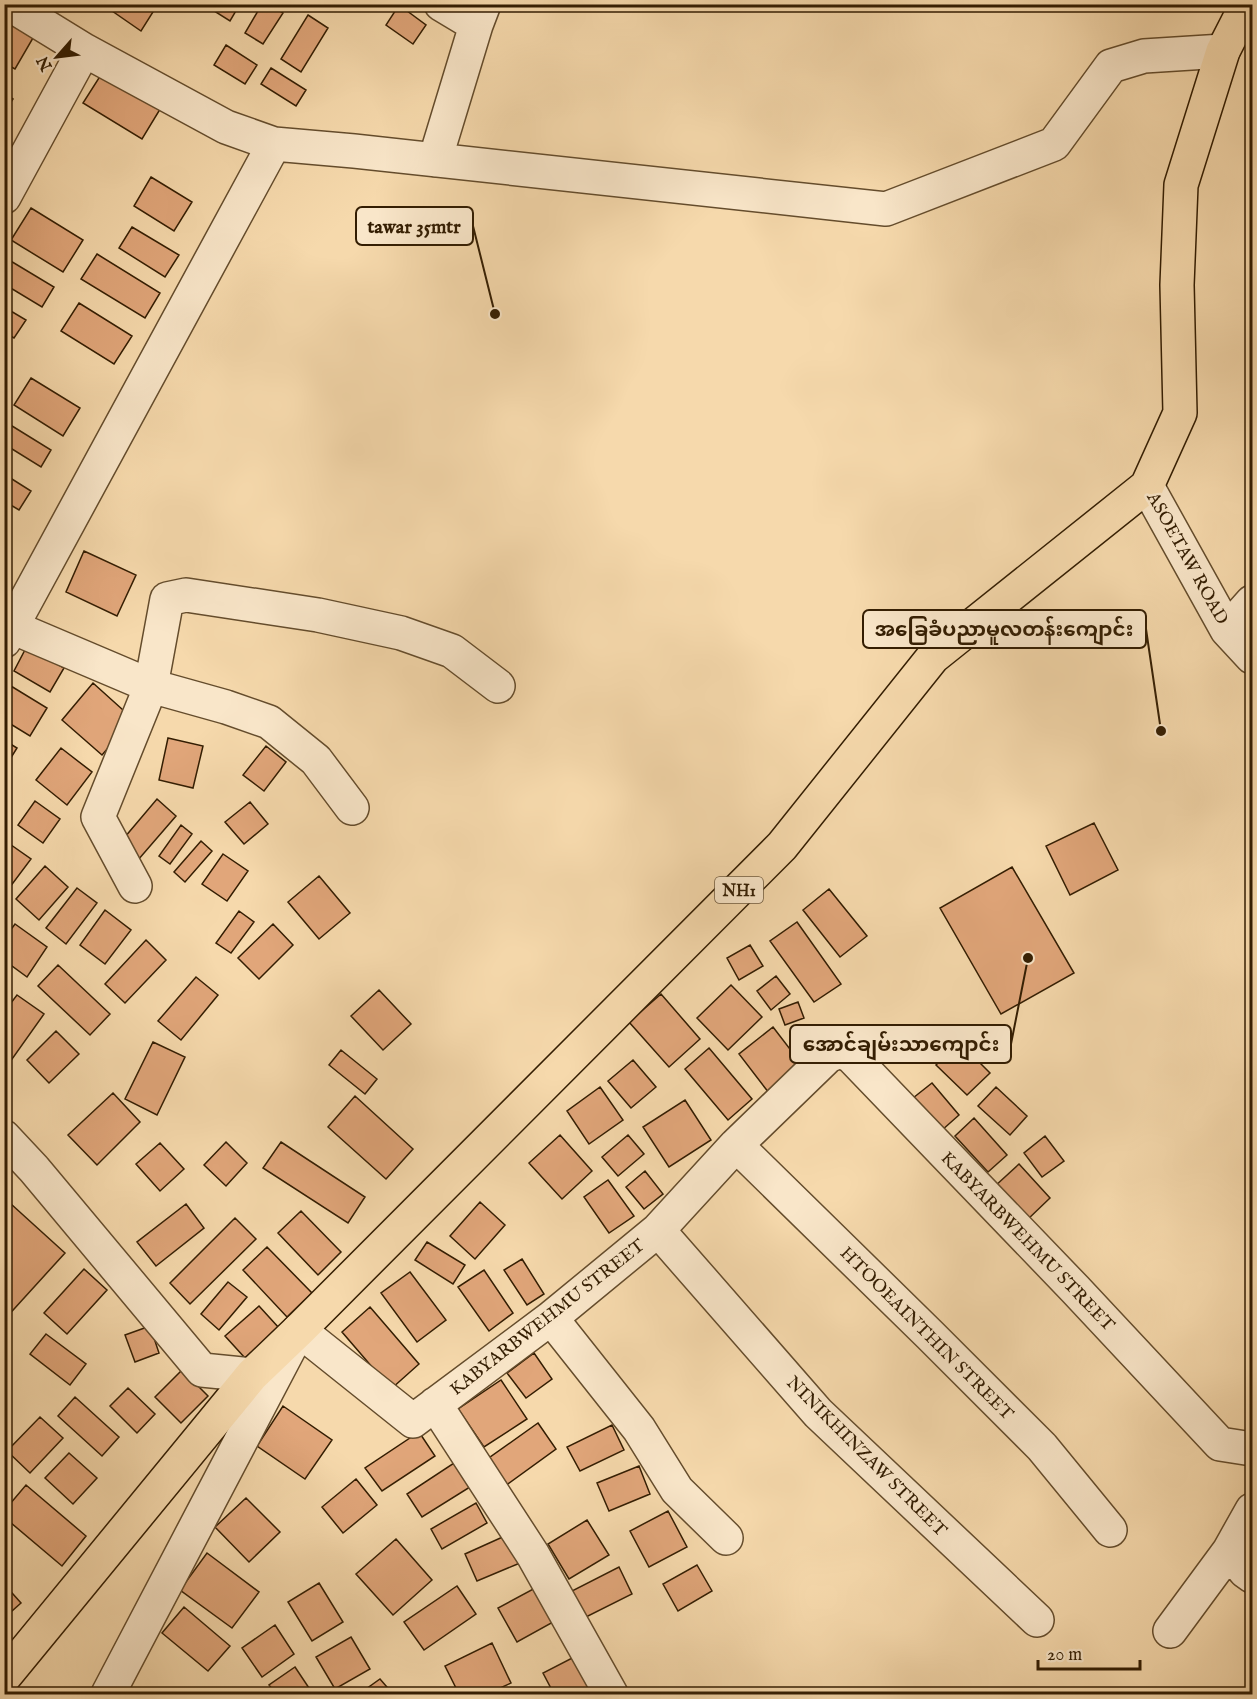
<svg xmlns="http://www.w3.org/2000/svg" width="1257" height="1699" font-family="'IM FELL English','Noto Sans Myanmar',serif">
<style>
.building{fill:#e1a67a;stroke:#331d02;stroke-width:1.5}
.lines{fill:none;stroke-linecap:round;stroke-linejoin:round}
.minor-casing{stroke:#644c2c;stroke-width:36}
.highway-casing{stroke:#331d02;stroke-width:36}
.minor{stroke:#f9e6c9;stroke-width:33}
.highway{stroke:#f6d9ac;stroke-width:33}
.labels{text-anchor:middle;stroke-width:5;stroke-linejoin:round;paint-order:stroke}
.shield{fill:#f9e6c9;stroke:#6e593e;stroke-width:1.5}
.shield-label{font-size:16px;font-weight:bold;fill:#331d02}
.street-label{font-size:18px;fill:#331d02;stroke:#f9e6c9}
.leader{fill:none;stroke:#331d02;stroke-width:2}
.callout-dot{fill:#331d02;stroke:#f9e6c9;stroke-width:2}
.callout{fill:#f9e6c9;stroke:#331d02;stroke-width:2}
.callout-label{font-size:20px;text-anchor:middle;font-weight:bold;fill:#331d02}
</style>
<rect width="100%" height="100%" fill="#f6d9ac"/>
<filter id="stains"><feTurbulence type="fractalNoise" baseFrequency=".00333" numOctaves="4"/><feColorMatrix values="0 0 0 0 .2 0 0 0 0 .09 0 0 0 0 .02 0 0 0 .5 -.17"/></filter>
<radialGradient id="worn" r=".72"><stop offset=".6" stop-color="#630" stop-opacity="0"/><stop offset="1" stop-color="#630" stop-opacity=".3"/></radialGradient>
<!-- building -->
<path class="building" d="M102 4H158L141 31Z
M203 4H240L230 21Z
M262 4H269L283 13 263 44 245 33Z
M399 5 426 25 413 44 386 25Z
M308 15 328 28 301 72 281 59Z
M4 20 33 38 15 69 4 63Z
M226 45 257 65 245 84 214 65Z
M271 68 306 90 296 106 261 84Z
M104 70 162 106 142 139 83 103Z
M4 93 13 99 4 113Z
M151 177 192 202 174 231 134 206Z
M31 208 83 240 63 272 11 240Z
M132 227 179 255 165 277 119 248Z
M97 254 160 293 145 318 81 279Z
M4 257 54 287 42 307 4 284Z
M79 303 132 336 114 364 61 331Z
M4 307 26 320 14 338 4 332Z
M31 378 80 408 63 436 14 405Z
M4 421 51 450 41 467 4 444Z
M4 474 31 491 19 510 4 501Z
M84 551 136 575 117 616 66 592Z
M27 646 64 668 50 692 14 671Z
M6 683 47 708 30 736 4 720V686Z
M93 683 133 719 102 755 62 720Z
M168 738 203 746 193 788 159 780Z
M4 740 17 748 4 769Z
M266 746 286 762 264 791 243 775Z
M61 748 92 772 67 805 36 780Z
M157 799 176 816 138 860 119 844Z
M35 801 60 819 43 843 18 825Z
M250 802 268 824 244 844 225 822Z
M1094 823 1118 870 1070 895 1046 846Z
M181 825 192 834 170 864 159 856Z
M4 840 31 859 4 895Z
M201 841 212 851 185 882 174 872Z
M223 854 248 871 227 901 202 884Z
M45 866 68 887 39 920 16 899Z
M1012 867 1074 973 1001 1014 940 908Z
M319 876 350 913 319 939 288 902Z
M77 888 97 903 66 944 46 928Z
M829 889 867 936 840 957 803 910Z
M105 910 131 930 105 964 80 945Z
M239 911 254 922 231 953 216 943Z
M797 922 841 984 814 1002 770 941Z
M15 924 47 947 27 977 4 960V939Z
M273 924 293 945 259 979 238 958Z
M146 940 166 960 125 1003 105 984Z
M750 945 763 966 739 980 727 958Z
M58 965 110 1014 90 1035 38 986Z
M776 976 790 994 771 1010 757 991Z
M196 977 218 995 181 1040 158 1021Z
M731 985 762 1017 728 1050 697 1018Z
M379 990 411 1024 383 1050 351 1016Z
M661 994 700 1039 669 1067 629 1022Z
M17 995 44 1014 5 1069 4 1012Z
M798 1002 804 1018 785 1025 779 1009Z
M773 1027 803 1066 769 1093 739 1054Z
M56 1031 79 1054 49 1083 27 1060Z
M153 1042 185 1057 157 1115 125 1099Z
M959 1042 990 1073 967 1095 936 1065Z
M709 1048 752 1099 728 1120 685 1069Z
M341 1050 377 1079 365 1094 329 1065Z
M633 1060 656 1087 631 1108 608 1081Z
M932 1083 959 1115 941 1131 913 1098Z
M600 1087 623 1120 589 1144 567 1111Z
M996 1087 1027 1116 1010 1135 978 1106Z
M113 1093 140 1122 97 1165 68 1135Z
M355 1096 413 1149 386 1179 328 1127Z
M685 1100 711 1140 669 1167 643 1127Z
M974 1118 1007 1155 988 1172 955 1136Z
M560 1135 592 1171 562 1199 529 1163Z
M628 1135 644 1154 618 1176 602 1157Z
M1045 1136 1064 1161 1042 1177 1024 1153Z
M226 1142 247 1163 226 1186 204 1165Z
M281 1142 365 1197 348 1223 263 1168Z
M160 1143 184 1169 160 1191 136 1164Z
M1019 1164 1050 1198 1026 1221 994 1187Z
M645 1171 663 1194 644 1209 626 1187Z
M608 1180 634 1216 609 1233 584 1197Z
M480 1202 505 1225 475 1259 450 1236Z
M11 1204 65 1253 4 1320V1212Z
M186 1204 204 1228 156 1266 137 1242Z
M301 1211 341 1252 318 1275 278 1233Z
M235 1218 256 1239 190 1304 170 1283Z
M427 1242 465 1265 453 1284 415 1260Z
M267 1247 312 1293 287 1317 243 1270Z
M522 1259 544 1294 527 1305 504 1270Z
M84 1269 107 1290 67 1334 44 1313Z
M484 1270 513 1313 489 1331 458 1287Z
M410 1272 446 1320 417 1342 381 1293Z
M228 1282 247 1297 219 1330 201 1314Z
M259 1306 279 1328 245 1358 225 1336Z
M370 1307 419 1364 391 1389 342 1332Z
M150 1326 159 1353 135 1362 125 1335Z
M46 1334 86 1364 70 1385 30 1354Z
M534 1353 552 1379 526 1398 507 1373Z
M182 1370 208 1396 181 1423 155 1397Z
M501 1380 527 1419 484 1447 458 1409Z
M128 1388 155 1414 137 1433 110 1406Z
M75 1397 119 1437 102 1456 58 1416Z
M283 1406 332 1440 305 1479 257 1446Z
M40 1417 63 1438 30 1473 7 1451Z
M538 1423 556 1449 505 1486 486 1460Z
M612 1425 624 1450 580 1471 567 1447Z
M419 1432 435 1456 382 1491 365 1468Z
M69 1453 97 1478 73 1504 45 1478Z
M454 1463 470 1487 422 1517 407 1494Z
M639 1466 650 1494 609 1511 597 1483Z
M356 1479 377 1505 343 1533 322 1507Z
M26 1485 86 1536 62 1566 4 1517V1511Z
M246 1498 280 1532 249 1562 215 1527Z
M476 1503 487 1523 442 1549 431 1529Z
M668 1511 687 1547 649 1567 630 1531Z
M587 1520 609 1555 569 1579 548 1544Z
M507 1535 520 1563 477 1581 465 1554Z
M396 1539 432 1580 393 1615 356 1574Z
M207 1553 259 1592 232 1628 180 1590Z
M697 1565 712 1591 678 1611 663 1584Z
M619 1567 632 1594 582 1619 568 1593Z
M319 1583 343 1622 312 1641 288 1602Z
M4 1584 21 1603 4 1618Z
M457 1586 476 1614 424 1650 404 1622Z
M537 1587 555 1621 517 1642 498 1608Z
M184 1607 230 1646 208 1671 162 1633Z
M275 1625 294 1654 262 1677 242 1648Z
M351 1637 370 1669 335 1689 316 1657Z
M492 1643 511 1683 487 1694H459L445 1666Z
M578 1655 595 1686 579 1694H554L543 1673Z
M295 1667 311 1691 305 1694H276L269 1685Z
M380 1679 393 1694H359Z"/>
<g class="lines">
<!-- minor casing -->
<g class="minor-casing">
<path id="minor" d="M9 4 84 50 226 127 274 144 354 151 886 209 1054 144 1111 66 1144 56 1223 51
M441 4 476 25
M435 160 476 25 484 4
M4 197 84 50
M1147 486 1227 630 1252 657
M4 622 12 627 151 686 226 707 269 722 316 760 352 808
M1227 630 1252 602
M4 641 274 144
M135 886 98 817 151 686 167 599 186 595 318 615 401 633 452 651 498 686
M4 1137 34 1169 202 1370 252 1375
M736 1145 930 1335 1042 1447 1110 1530
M658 1230 818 1413 1037 1620
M551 1318 639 1429 677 1490 726 1538
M435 1404 533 1555 611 1694
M1229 1551 1245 1571 1252 1576
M1170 1631 1229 1551 1252 1510
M108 1694 299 1330 413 1421 551 1318 658 1230 736 1145 828 1056 840 1051 851 1056 1075 1289 1220 1444 1252 1449"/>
</g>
<!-- highway casing -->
<g class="highway-casing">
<path id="highway" d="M4 1677 252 1375 299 1330 782 846 933 657 1147 486 1180 413 1177 285 1181 185 1223 51 1247 4"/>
</g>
<!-- minor -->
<use href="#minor" class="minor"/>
<!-- highway -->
<use href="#highway" class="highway"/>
</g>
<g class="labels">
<!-- shield labels -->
<rect class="shield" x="715" y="877" width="48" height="26" rx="4.5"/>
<g class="shield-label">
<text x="739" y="896">NH1</text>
</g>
<!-- street labels -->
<g class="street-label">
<text transform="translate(1188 558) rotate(61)" y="6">ASOETAW ROAD</text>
<text transform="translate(1028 1241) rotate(46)" y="6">KABYARBWEHMU STREET</text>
<text transform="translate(547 1317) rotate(-38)" y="6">KABYARBWEHMU STREET</text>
<text transform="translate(927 1333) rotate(45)" y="6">HTOOEAINTHIN STREET</text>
<text transform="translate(867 1456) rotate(45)" y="6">NINIKHINZAW STREET</text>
</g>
</g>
<!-- callouts -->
<path class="leader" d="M495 314L473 226M1161 731L1146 629M1028 958L1011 1044"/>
<g class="callout-dot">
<circle cx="495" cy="314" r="6"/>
<circle cx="1161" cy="731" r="6"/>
<circle cx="1028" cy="958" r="6"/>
</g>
<g class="callout">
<rect x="356" y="207" width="117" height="38" rx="6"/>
<rect x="863" y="610" width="283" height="38" rx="6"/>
<rect x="790" y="1025" width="221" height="38" rx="6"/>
</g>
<g class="callout-label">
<text x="414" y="233">tawar 35mtr</text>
<text x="1004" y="636">အခြေခံပညာမူလတန်းကျောင်း</text>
<text x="901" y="1051">အောင်ချမ်းသာကျောင်း</text>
</g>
<!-- margin -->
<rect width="1257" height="1699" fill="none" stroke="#f6d9ac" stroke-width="24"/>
<rect x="6" y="6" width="1245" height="1687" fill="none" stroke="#331d02" stroke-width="3"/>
<rect x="12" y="12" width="1233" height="1675" fill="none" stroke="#331d02" stroke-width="1.5"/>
<!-- north arrow -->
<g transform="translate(57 57) rotate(242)" stroke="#f9e6c9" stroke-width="4.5" paint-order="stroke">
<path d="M0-4.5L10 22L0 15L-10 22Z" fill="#331d02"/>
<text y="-9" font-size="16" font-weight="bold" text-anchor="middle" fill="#331d02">N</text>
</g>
<!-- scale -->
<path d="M1038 1660v9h102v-9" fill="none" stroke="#331d02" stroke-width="3"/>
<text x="1047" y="1660" font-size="18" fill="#331d02" stroke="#f9e6c9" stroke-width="4.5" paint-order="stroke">20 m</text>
<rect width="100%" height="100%" filter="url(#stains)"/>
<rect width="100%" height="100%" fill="url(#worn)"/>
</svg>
